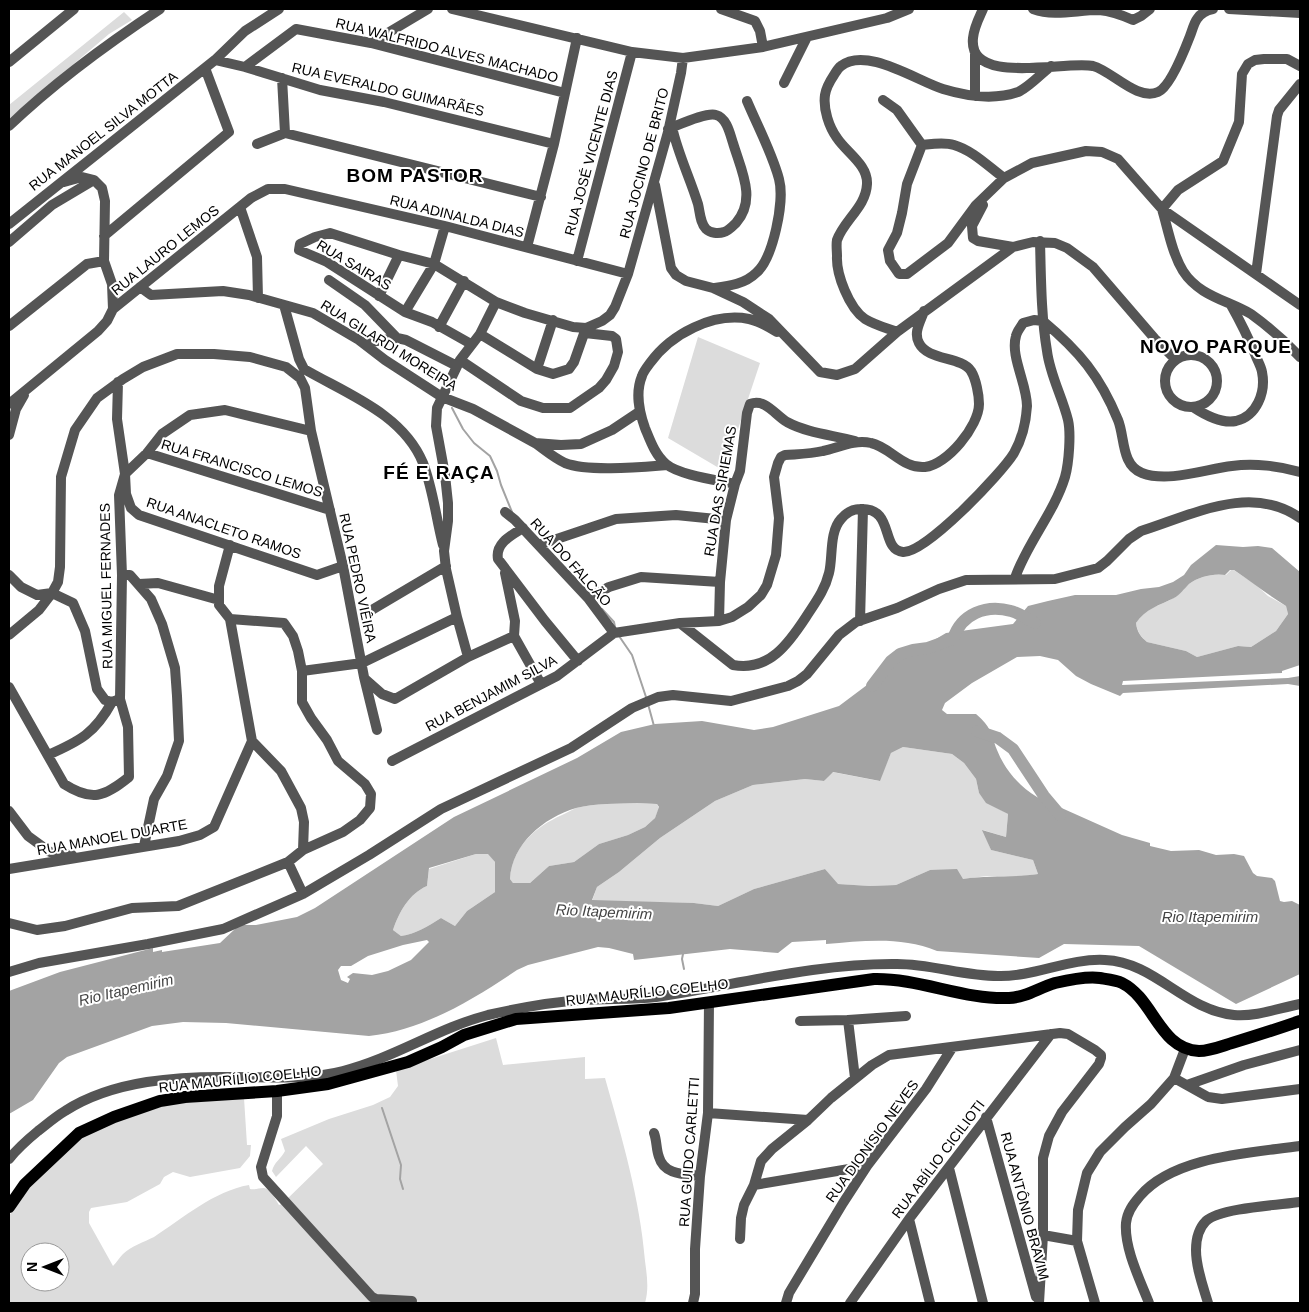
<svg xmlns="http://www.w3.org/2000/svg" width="1309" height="1312" font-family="Helvetica,sans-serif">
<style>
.green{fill:#dcdcdc;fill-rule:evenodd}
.water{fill:#a3a3a3;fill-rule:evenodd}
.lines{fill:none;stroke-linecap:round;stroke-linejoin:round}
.stream{stroke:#a3a3a3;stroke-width:2}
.river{stroke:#a3a3a3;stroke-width:12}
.minor{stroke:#555;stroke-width:10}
.major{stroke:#000;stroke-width:12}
.labels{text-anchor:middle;stroke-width:4;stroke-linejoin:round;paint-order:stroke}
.street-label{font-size:14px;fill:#000;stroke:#fff}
.water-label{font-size:15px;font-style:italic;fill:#444;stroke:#fff}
.district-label{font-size:19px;font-weight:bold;letter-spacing:1px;fill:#000;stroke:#fff}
</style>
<rect width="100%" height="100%" fill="#fff"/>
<!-- green -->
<path class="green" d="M124 12 132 20 109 34 9 119V105Z
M698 337 760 363 724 471 668 438Z
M1232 569 1255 584 1268 596 1286 606 1288 614 1276 631 1251 647 1238 646 1197 657 1186 651 1147 642C1141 637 1137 631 1136 623 1148 605 1163 606 1178 595 1182 592 1185 588 1189 584 1198 577 1214 573 1226 575Z
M903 747 952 754 964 763 976 779 979 793 986 802 1008 814 1006 837 983 830 991 850 1033 860 1038 874 1018 877 987 876 963 879 930 870 896 885 870 886 837 884 825 869 754 889 718 906 694 903 592 901 597 887 619 872 660 838 715 801 753 785 805 779 824 781 832 772 879 781 891 753Z
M637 803 657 804 659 808 655 818 645 827 628 835 599 844 574 862 549 866 530 883H513L510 879C512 847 535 827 562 815 567 813 571 810 576 808 595 803 618 804 637 803Z
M476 854H489L495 862V892L467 911 455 926 441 918C428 926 416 934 401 936L393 930C399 912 409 894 427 886L429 869Z
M496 1038 503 1065 585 1057V1079L605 1078C622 1138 640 1199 645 1261 647 1276 649 1289 645 1303H9V1216L26 1189 85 1134 139 1113 172 1104 244 1098 247 1145H251L250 1156 240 1168 190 1177 173 1172 164 1177 160 1184 127 1202 91 1208 89 1212V1223L113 1266C117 1262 119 1258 123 1254 131 1246 144 1242 154 1237 183 1218 214 1191 249 1185L250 1189C256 1190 258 1188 264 1188 271 1189 275 1199 279 1205L282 1204 323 1164 306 1146 276 1177 272 1171C274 1162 281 1159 285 1151L281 1139 329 1119 373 1105 390 1097 398 1086 396 1070ZM30 1252H60V1282H30Z"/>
<!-- water -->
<path class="water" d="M1216 545 1243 547 1258 546 1272 548 1300 572V665L1282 671V673L1123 681 1122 685 1288 678 1300 676V686L1288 684 1123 693 1120 696 1091 684 1076 676 1058 660 1040 656 1017 657 972 683 945 703 942 710 947 714H976C992 728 990 732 997 750 1005 770 1019 786 1037 797L1122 835 1150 843V846L1171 851 1199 850 1216 855 1234 854 1244 856 1253 873 1257 876 1272 878 1275 881 1280 901 1284 902 1292 901 1300 905V974L1236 1004 1139 946 1064 944 1039 958 937 951C901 936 863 941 826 944V940L792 942 778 953 730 949 634 960 633 954 609 948 598 947 528 965 517 970C472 1000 424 1030 369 1036L226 1023 183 1022 152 1026 67 1057 59 1063 33 1100 9 1114V991L60 972 153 948V952L162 950V952L220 943 236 928 243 925H256L297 917 315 908 454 817 577 758 621 732 655 724 702 721 754 730 773 727 839 706 899 661 946 633 1013 624 1028 606 1048 601 1075 595H1116L1141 589 1159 587 1173 582 1184 575 1191 565ZM1230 570H1234C1252 582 1268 595 1286 606L1288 614 1276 631 1251 647 1238 646 1197 657 1186 651 1147 642C1141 637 1137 632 1136 623 1145 609 1160 605 1174 598 1180 595 1184 589 1189 584 1198 577 1214 573 1225 575ZM903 747 952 754 964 763 976 779 979 793 986 803 1008 814 1006 837 982 830 991 850 1033 860 1038 874C1013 878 988 875 963 879L957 869 930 870 896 885 870 886 838 884 825 869 754 889 718 906 694 903 592 900 597 887 619 872 660 838 715 801 753 785 805 779 824 781 833 772 880 781 891 753ZM637 803 657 804 659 807 655 818 645 827 628 835 599 844 574 862 549 866 530 883H513L510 879C512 844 543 818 576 808 595 803 618 804 637 803ZM476 854H488L495 862V892L467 911 455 926 441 918C428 926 416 934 401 936L393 930C399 912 409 894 427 886L429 868ZM427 940 429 942 411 960 388 971 372 975 353 973 347 977 350 979 348 983 341 980 338 970 341 966H351L368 956 403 945Z"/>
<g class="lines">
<!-- stream -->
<path class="stream" d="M452 408 463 429 474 443 490 456 497 471 501 485 512 512
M602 609 614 622 615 627
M619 636 632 655 646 697
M648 704 654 726
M683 954 682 959 684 969
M382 1108 401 1165 400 1179 403 1189"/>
<!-- river -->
<path class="river" d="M872 686 891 661 900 654 913 650 928 648 953 639C961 614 986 604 1011 611 1019 613 1027 619 1035 623
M977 731 998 738 1013 749 1044 796 1060 815"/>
<!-- minor -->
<path class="minor" d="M452 9 632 52 683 58 763 47 887 18 909 9
M721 9 755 21 760 31 763 47
M983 9C979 18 974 27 973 38 968 87 1066 60 1093 66 1112 71 1137 101 1158 92 1170 87 1185 49 1190 36 1192 31 1194 23 1197 19 1201 13 1207 10 1213 9
M1033 9C1055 17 1076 10 1099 10 1111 11 1122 15 1133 20L1141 16 1150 9
M1229 9 1300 13
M371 43 428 9
M215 60 245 67 320 90 384 102 554 144
M9 62 74 9
M1300 66 1287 59H1264L1255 60 1248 64 1242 74 1239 122 1223 161 1178 190 1162 209C1168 229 1172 253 1183 271 1199 296 1227 300 1251 314 1269 327 1285 341 1300 357
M245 67 296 29 371 43 565 93
M282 78 285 133
M784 83 807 37
M975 96V52
M883 100 897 110 922 145
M9 126C55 82 107 44 160 9
M668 129C679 125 706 112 716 115 727 118 730 134 733 143 741 170 757 199 736 223 733 226 728 231 724 232 718 234 710 233 706 229 700 223 700 212 698 204 690 178 678 154 672 127
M257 144 285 133 541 197
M922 145 907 184 902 213 897 233 888 250 890 261 899 274H907L948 243 976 205 1004 178 1032 163 1086 151 1102 152 1118 159 1162 209 1300 305
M922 145C932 144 944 142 954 145 972 150 989 167 1004 178
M64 182 82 177 94 180 102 188 105 201 104 261 112 284 113 309
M655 185 671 268 676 275 686 281 713 288 743 302 769 319 820 372 837 375 855 369 897 332 1013 247 1033 242 1055 243 1067 248 1093 267 1155 339 1176 360
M983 205 972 226 973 238 978 241 1013 247
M240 207 257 257 258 298
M9 224 215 60 245 31 279 9
M104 236 229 132 205 68
M9 242 52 205 94 180
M527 247 554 144 577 38
M577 261 632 52
M1256 274 1277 116 1279 110 1300 84
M329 280 365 305 397 338
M140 287 151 295 223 291 249 295 313 313 359 340 385 360 442 397 473 409 535 443 561 445 581 444 612 430 639 412
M714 288C729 286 745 284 756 273 773 259 785 201 779 179 772 153 758 127 747 101
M379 296 399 255
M284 305 299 359 304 369C347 394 403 414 423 463 433 489 436 518 443 545
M405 312 434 264 445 226
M1043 321C1079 351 1100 376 1118 420 1125 437 1121 465 1142 473 1168 483 1206 469 1232 466 1254 463 1280 466 1300 472
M9 326 87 264 104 261
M439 327 464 281
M897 332C886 328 875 325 865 319 849 308 836 274 837 256 837 251 836 245 837 240 844 220 866 207 867 184 868 165 847 153 837 138 829 127 823 109 825 95 826 88 830 81 834 75 836 72 838 68 841 66 866 46 917 81 943 89 966 96 995 100 1018 92 1028 88 1042 73 1051 66
M480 334 537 369 553 374 569 369 574 362 586 328
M363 343 397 338 406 340 457 366
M471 344 432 322 405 312 327 262 299 250 300 244 315 237 330 233 399 255 434 264 496 302 525 313 573 327 586 328 602 321 610 315 615 307 628 274 668 132 681 73 683 58
M1165 381a26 26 0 1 1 52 0a26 26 0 1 1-52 0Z
M460 360 521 401 543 408H570L599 388 606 380 614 366 618 352 616 339 612 336 585 333
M537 369 553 320
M118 382 117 419 125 474 126 494 131 508 139 515 317 575 343 566
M9 404 98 331 107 321 113 309 251 198 268 189H285L445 226 628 274
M1193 407C1205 415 1221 424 1236 421 1257 416 1266 392 1262 372 1261 366 1257 360 1255 354 1248 337 1240 321 1231 305
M9 435 16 409 24 395
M535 443C545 450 554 458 565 463 588 472 641 467 667 465
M147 453 330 510
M735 484C717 480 679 475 666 464 655 455 650 440 645 428 639 411 635 393 642 376 643 372 647 367 650 363 671 334 713 312 749 319 759 321 769 327 777 332
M505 512 515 520 588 598 614 633
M523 528C512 535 495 543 498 559L545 621 578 661
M230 545 219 586V605L230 619 252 741 281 771 301 808 304 822 303 850
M539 545 616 519 676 515 726 520
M505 573 515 621 514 636 541 684
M9 575 21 587 37 595 52 593 73 603 85 631 97 689 105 700 112 702 120 699
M122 575H130L151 599 162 624 175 668 177 696 179 741 167 776 154 799 144 846
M1015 578C1027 543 1054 513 1065 477 1069 463 1071 433 1068 420 1062 396 1050 375 1047 351 1041 315 1041 278 1040 241
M139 584 158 583 219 600
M588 598 609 587 641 577 720 582
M365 614 446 566
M719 621 720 582 726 520 735 484 740 471 747 413 750 404C765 398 775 415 787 422 807 433 833 435 855 441
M860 621 863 509
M680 623 733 665C769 672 789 643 806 617 815 603 825 590 829 573 833 558 829 532 841 519 846 513 852 509 860 509 895 507 880 550 903 552 925 554 1002 473 1014 453 1022 439 1026 422 1027 406 1027 384 1010 356 1016 336 1017 331 1021 327 1023 323L1034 320 1043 321
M9 635 39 610 52 593 58 582 60 567 61 477 75 430 97 398 123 379 143 367 177 354H214L250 357 286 367 300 378 305 388 311 431 343 566 364 677 377 730
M468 657 457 617 446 569 444 551 448 521V503L445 475 436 426 437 408 460 360 480 334 496 302
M302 671 362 663 457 617
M365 679 382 694 395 699 468 657 514 636
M9 687 64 784C92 802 104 797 129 777L128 727 120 699 122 575 119 495 125 474 147 453 162 434 190 415 225 410 311 431
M48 755C80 741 95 733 112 702
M392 761 557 676 614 633 680 623 719 621 732 617 748 607 761 595 767 585 776 555 779 518 774 477 778 463 781 457 785 455C798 454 810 454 823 451 838 448 854 439 871 443 890 447 903 469 925 467 947 465 979 426 979 404 979 395 976 379 971 371 961 356 928 361 919 343 913 332 921 321 924 311
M9 811 28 836 50 852 72 855
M288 862 303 894
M9 869 179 841 200 835 214 827 252 741
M9 923 37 930 65 926 132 908 178 906 288 862 303 850 343 832 360 820 370 808 371 794 365 784 338 761 327 740 311 718 302 702V671L298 651 293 636 284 623 230 619
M9 972 39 963 148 944 223 929 303 894 369 855 441 809 571 748 632 708 658 697 673 695 731 701 788 686 798 681 807 674 839 635 856 622 897 608 939 589 966 580 1055 579 1098 568 1107 561 1129 539 1141 531C1192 515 1251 483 1300 518
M848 1020 855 1078
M800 1021 848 1020 906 1016
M1174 1078 1208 1097 1222 1099 1300 1089
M1187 1085 1244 1065 1300 1050
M277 1091V1116L261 1167 263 1177 372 1297 376 1299 412 1301
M708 1113 808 1120
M986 1117 1036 1297
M654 1133C657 1141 656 1149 659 1157 664 1175 684 1174 700 1176
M9 1159C18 1148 27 1140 38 1131 47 1124 55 1117 65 1111 113 1080 179 1076 235 1077 271 1077 308 1080 343 1071 394 1058 438 1028 488 1015 519 1008 550 1002 582 1000 606 998 631 1000 656 997 736 985 816 963 897 964 931 964 964 976 998 976 1034 977 1069 958 1105 960 1155 962 1184 1010 1234 1015 1256 1017 1279 1008 1300 1004
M949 1168 983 1303
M754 1185 867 1166
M909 1219 930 1303
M1043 1235 1077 1241
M740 1239 741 1218 744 1205 754 1185 761 1161 772 1149 808 1120 831 1098 872 1065 889 1055 1060 1033 1068 1034 1095 1050 1101 1055V1058L1099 1064 1062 1112 1049 1136 1043 1158V1235L1039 1303
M693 1303 695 1294V1249L700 1176 708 1113 709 1002
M786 1303 789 1293 843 1203 867 1166 926 1089 952 1048
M850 1303 909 1219 1051 1034
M1095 1303 1077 1241 1078 1210 1087 1173 1100 1152 1125 1127 1151 1104 1174 1078 1185 1049
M1149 1303C1140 1280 1124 1248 1126 1223 1127 1212 1133 1204 1140 1196 1174 1156 1251 1153 1300 1146
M1208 1303C1203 1286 1196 1268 1196 1250 1196 1240 1198 1229 1206 1221 1220 1208 1279 1205 1300 1202"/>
<!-- major -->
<path class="major" d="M9 1207 25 1184 79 1133 114 1117 160 1101 185 1097 277 1091 328 1084 408 1062 442 1047 464 1035 516 1019 669 1008 874 979C919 978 964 1000 1009 998 1027 997 1038 988 1055 983 1068 980 1087 976 1100 978 1106 979 1116 980 1122 983 1154 999 1159 1049 1199 1051 1210 1051 1222 1046 1232 1043 1255 1036 1277 1029 1300 1021"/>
</g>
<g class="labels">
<!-- street labels -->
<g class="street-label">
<text transform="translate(447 50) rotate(14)" y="5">RUA WALFRIDO ALVES MACHADO</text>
<text transform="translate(388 89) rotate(13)" y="5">RUA EVERALDO GUIMARÃES</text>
<text transform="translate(103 131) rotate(-38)" y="5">RUA MANOEL SILVA MOTTA</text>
<text transform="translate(591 153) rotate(-75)" y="5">RUA JOSÉ VICENTE DIAS</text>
<text transform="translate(644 163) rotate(-75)" y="5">RUA JOCINO DE BRITO</text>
<text transform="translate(457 216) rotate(14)" y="5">RUA ADINALDA DIAS</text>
<text transform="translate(165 250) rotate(-39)" y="5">RUA LAURO LEMOS</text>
<text transform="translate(354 265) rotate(31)" y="5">RUA SAIRAS</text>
<text transform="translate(389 345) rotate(32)" y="5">RUA GILARDI MOREIRA</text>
<text transform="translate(242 468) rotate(17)" y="5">RUA FRANCISCO LEMOS</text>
<text transform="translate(720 491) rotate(-80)" y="5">RUA DAS SIRIEMAS</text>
<text transform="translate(224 528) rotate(19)" y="5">RUA ANACLETO RAMOS</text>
<text transform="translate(571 562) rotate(48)" y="5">RUA DO FALCÃO</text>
<text transform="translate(358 578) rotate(78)" y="5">RUA PEDRO VIÊIRA</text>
<text transform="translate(106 586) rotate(-91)" y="5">RUA MIGUEL FERNADES</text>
<text transform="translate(491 693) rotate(-28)" y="5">RUA BENJAMIM SILVA</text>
<text transform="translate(112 837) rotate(-10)" y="5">RUA MANOEL DUARTE</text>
<text transform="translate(647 992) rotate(-6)" y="5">RUA MAURÍLIO COELHO</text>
<text transform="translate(240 1079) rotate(-6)" y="5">RUA MAURÍLIO COELHO</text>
<text transform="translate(872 1141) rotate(-54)" y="5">RUA DIONÍSIO NEVES</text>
<text transform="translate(689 1152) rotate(-86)" y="5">RUA GUIDO CARLETTI</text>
<text transform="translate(938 1159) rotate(-53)" y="5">RUA ABÍLIO CICILIOTI</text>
<text transform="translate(1025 1206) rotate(75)" y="5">RUA ANTÔNIO BRAVIM</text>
</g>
<!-- water labels -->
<g class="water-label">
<text transform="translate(604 912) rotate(3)" y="5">Rio Itapemirim</text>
<text x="1210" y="922">Rio Itapemirim</text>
<text transform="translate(126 990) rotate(-13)" y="5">Rio Itapemirim</text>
</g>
<!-- district labels -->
<g class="district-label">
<text x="415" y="182">BOM PASTOR</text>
<text x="1216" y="353">NOVO PARQUE</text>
<text x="439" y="479">FÉ E RAÇA</text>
</g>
</g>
<!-- border -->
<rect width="1309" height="1312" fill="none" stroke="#000000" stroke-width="20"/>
<!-- north arrow -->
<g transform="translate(45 1267) rotate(270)"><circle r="24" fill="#ffffff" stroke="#999999"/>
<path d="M0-4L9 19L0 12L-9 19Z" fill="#000000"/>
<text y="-8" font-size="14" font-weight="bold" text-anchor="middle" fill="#000000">N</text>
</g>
</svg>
